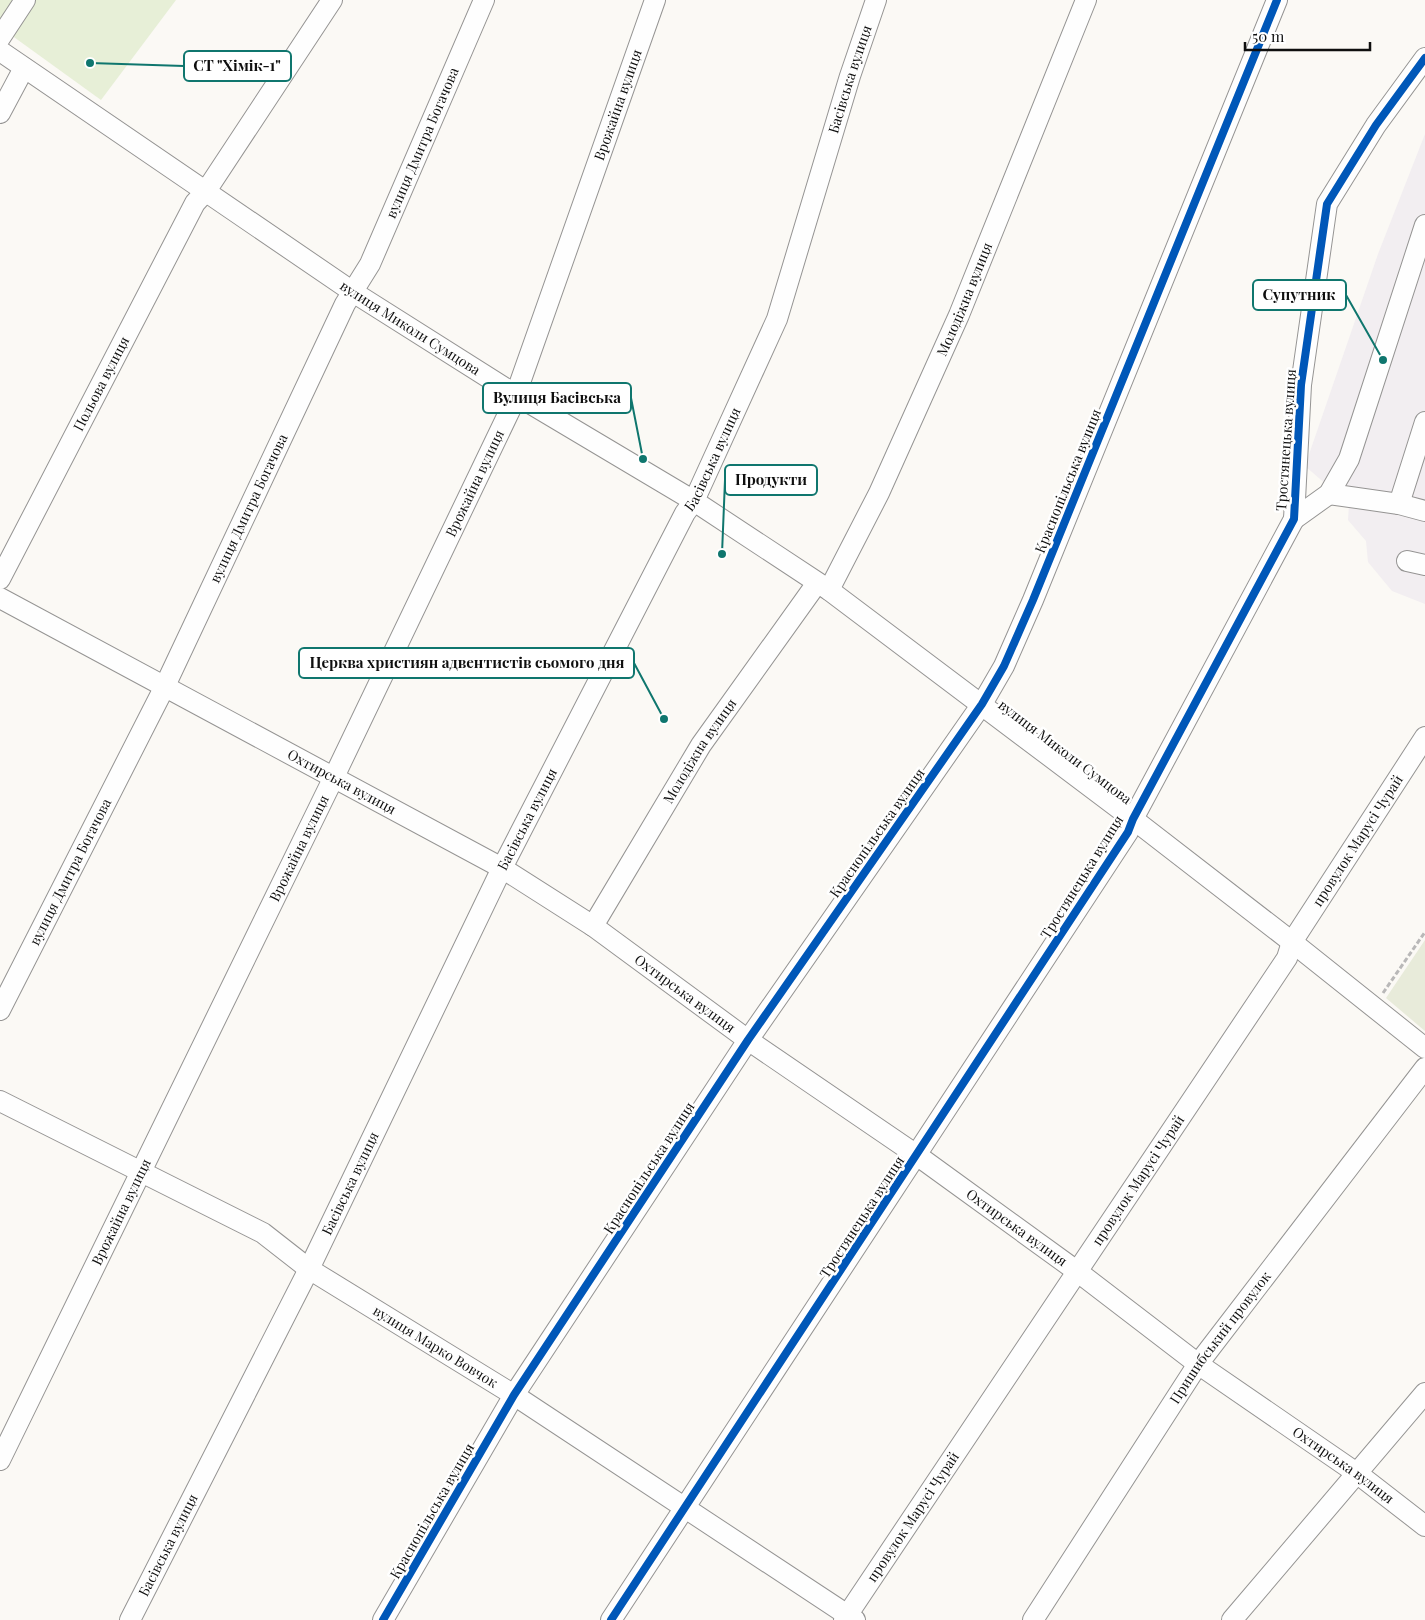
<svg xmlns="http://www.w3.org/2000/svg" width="1425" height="1620" font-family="'Playfair Display',serif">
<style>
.industrial{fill:#f2eef1}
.green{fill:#e7efd7}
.cemetery{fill:#e8ebda}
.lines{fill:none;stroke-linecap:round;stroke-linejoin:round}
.minor-casing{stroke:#959493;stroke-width:22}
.path{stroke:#b9b8b8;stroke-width:3;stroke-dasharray:5 2.5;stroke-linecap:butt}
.minor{stroke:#fefefe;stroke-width:20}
.cycleway-casing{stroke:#fff;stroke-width:11}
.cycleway{stroke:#0057b8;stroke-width:8}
.labels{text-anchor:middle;stroke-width:5;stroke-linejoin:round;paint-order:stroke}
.street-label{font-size:14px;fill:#0f0f0f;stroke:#fff}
.leader{fill:none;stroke:#0f766e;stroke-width:2}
.callout-dot{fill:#0f766e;stroke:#fff;stroke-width:2}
.callout{fill:#fff;stroke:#0f766e;stroke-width:2}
.callout-label{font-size:15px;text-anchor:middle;font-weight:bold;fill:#0f0f0f}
</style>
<rect width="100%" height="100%" fill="#fbf9f5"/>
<!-- industrial -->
<path class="industrial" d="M1425 134V604L1392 591 1368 562 1366 541 1348 520 1349 504 1305 466 1378 254Z"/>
<!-- green -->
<path class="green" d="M0 0H176L101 100 0 27Z"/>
<!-- cemetery -->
<path class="cemetery" d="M1425 940V1031L1386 998Z"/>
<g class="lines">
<!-- minor casing -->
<g class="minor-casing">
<g id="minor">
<path d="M0 38 25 0"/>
<path id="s1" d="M0 51 353 292 516 395 694 501 829 590 1133 819 1292 942 1425 1048"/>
<path d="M0 113 24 68"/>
<path d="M1329 494 1399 504 1425 511"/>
<path d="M1399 504 1425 422"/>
<path d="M1294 519 1329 494 1349 459 1425 225"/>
<path d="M1407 561 1425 565"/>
<path id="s2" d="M0 579 195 203 206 191 332 0"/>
<path id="s3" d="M829 590 879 493 959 315 1086 0"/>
<path id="s4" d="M0 598 502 868 593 926 748 1040 918 1156 1078 1272 1198 1364 1358 1474 1425 1526"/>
<path id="s5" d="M593 926 701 745 817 583"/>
<path id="s6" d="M0 1010 164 688 345 304 370 264 484 0"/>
<path id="s7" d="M0 1101 263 1233 309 1269 514 1395 855 1620"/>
<path id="s8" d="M0 1460 333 779 511 408 655 0"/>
<path id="s9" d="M130 1620 309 1269 502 868 685 513 694 501 777 319 850 76 876 0"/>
<path d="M383 1620 514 1395 748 1040 982 704 1004 666 1033 600 1277 0"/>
<path d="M611 1620 1128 832 1133 819 1294 519 1301 385 1327 204 1376 125 1425 58"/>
<path id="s10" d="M844 1620 1287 958 1292 942 1425 737"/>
<path id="s11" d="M1033 1620 1198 1364 1425 1068"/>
<path d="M1232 1620 1425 1393"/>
</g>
</g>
<!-- path -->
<path class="path" d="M1383 993 1425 932"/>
<!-- minor -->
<use href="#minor" class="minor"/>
<!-- cycleway casing -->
<g class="cycleway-casing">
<path id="cycleway" d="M383 1620 514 1395 748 1040 982 704 1004 666 1033 600 1277 0
M611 1620 1128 832 1133 819 1294 519 1301 385 1327 204 1376 125 1425 58"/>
</g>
<!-- cycleway -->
<use href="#cycleway" class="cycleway"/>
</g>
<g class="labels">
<!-- street labels -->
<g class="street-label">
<text dy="5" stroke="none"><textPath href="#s9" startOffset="1704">Басівська вулиця</textPath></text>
<text dy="5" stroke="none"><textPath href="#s8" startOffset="1491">Врожайна вулиця</textPath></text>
<text dy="5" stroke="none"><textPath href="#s6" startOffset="965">вулиця Дмитра Богачова</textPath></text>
<text dy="5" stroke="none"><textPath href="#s3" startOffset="321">Молодіжна вулиця</textPath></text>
<text dy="5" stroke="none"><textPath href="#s1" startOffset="495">вулиця Миколи Сумцова</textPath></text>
<text dy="5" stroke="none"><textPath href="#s2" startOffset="220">Польова вулиця</textPath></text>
<text transform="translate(1286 440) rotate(-86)" y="5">Тростянецька вулиця</text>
<text dy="5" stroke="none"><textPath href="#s9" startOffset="1299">Басівська вулиця</textPath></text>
<text transform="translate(1068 481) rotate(-68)" y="5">Краснопільська вулиця</text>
<text dy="5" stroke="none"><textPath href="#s8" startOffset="1086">Врожайна вулиця</textPath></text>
<text dy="5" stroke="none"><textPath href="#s6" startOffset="560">вулиця Дмитра Богачова</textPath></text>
<text dy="5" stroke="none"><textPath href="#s5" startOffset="205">Молодіжна вулиця</textPath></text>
<text transform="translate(1065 752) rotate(37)" y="5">вулиця Миколи Сумцова</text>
<text dy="5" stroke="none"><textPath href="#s4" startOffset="388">Охтирська вулиця</textPath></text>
<text dy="5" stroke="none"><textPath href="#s9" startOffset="894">Басівська вулиця</textPath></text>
<text transform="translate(877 833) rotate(-55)" y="5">Краснопільська вулиця</text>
<text dy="5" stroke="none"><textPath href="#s10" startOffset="934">провулок Марусі Чурай</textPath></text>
<text dy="5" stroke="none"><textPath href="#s8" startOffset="681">Врожайна вулиця</textPath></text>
<text dy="5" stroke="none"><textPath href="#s6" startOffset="155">вулиця Дмитра Богачова</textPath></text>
<text transform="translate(1082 877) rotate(-58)" y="5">Тростянецька вулиця</text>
<text dy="5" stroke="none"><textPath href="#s4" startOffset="792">Охтирська вулиця</textPath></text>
<text transform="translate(649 1168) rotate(-57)" y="5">Краснопільська вулиця</text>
<text dy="5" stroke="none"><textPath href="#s10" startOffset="529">провулок Марусі Чурай</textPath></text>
<text dy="5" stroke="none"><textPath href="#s9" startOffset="489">Басівська вулиця</textPath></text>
<text dy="5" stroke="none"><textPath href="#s8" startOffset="276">Врожайна вулиця</textPath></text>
<text transform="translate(862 1217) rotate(-57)" y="5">Тростянецька вулиця</text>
<text dy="5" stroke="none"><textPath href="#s4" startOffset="1198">Охтирська вулиця</textPath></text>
<text dy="5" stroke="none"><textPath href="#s11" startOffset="339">Пришибський провулок</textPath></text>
<text dy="5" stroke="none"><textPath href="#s7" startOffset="501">вулиця Марко Вовчок</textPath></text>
<text dy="5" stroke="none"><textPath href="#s4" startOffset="1602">Охтирська вулиця</textPath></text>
<text transform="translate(432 1511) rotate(-60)" y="5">Краснопільська вулиця</text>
<text dy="5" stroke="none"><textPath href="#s10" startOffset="124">провулок Марусі Чурай</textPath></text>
<text dy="5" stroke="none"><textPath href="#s9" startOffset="84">Басівська вулиця</textPath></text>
</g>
</g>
<!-- callouts -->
<path class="leader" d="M90 63L184 66M1383 360L1346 295M643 459L631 398M722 554L725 480M664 719L634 663"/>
<g class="callout-dot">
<circle cx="90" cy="63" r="5"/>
<circle cx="1383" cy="360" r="5"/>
<circle cx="643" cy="459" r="5"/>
<circle cx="722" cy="554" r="5"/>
<circle cx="664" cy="719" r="5"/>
</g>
<g class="callout">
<rect x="184" y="51" width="107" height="30" rx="5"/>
<rect x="1253" y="280" width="93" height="30" rx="5"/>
<rect x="483" y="383" width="148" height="30" rx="5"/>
<rect x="725" y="465" width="92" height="30" rx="5"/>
<rect x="299" y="648" width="335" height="30" rx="5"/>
</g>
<g class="callout-label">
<text x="237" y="71">СТ "Хімік-1"</text>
<text x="1299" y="300">Супутник</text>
<text x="557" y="403">Вулиця Басівська</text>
<text x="771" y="485">Продукти</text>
<text x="467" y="668">Церква християн адвентистів сьомого дня</text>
</g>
<!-- scale -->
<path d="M1245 42v8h125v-8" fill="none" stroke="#0f0f0f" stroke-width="2.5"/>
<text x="1252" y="42" font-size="15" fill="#0f0f0f" stroke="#ffffff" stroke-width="4" paint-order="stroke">50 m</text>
</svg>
